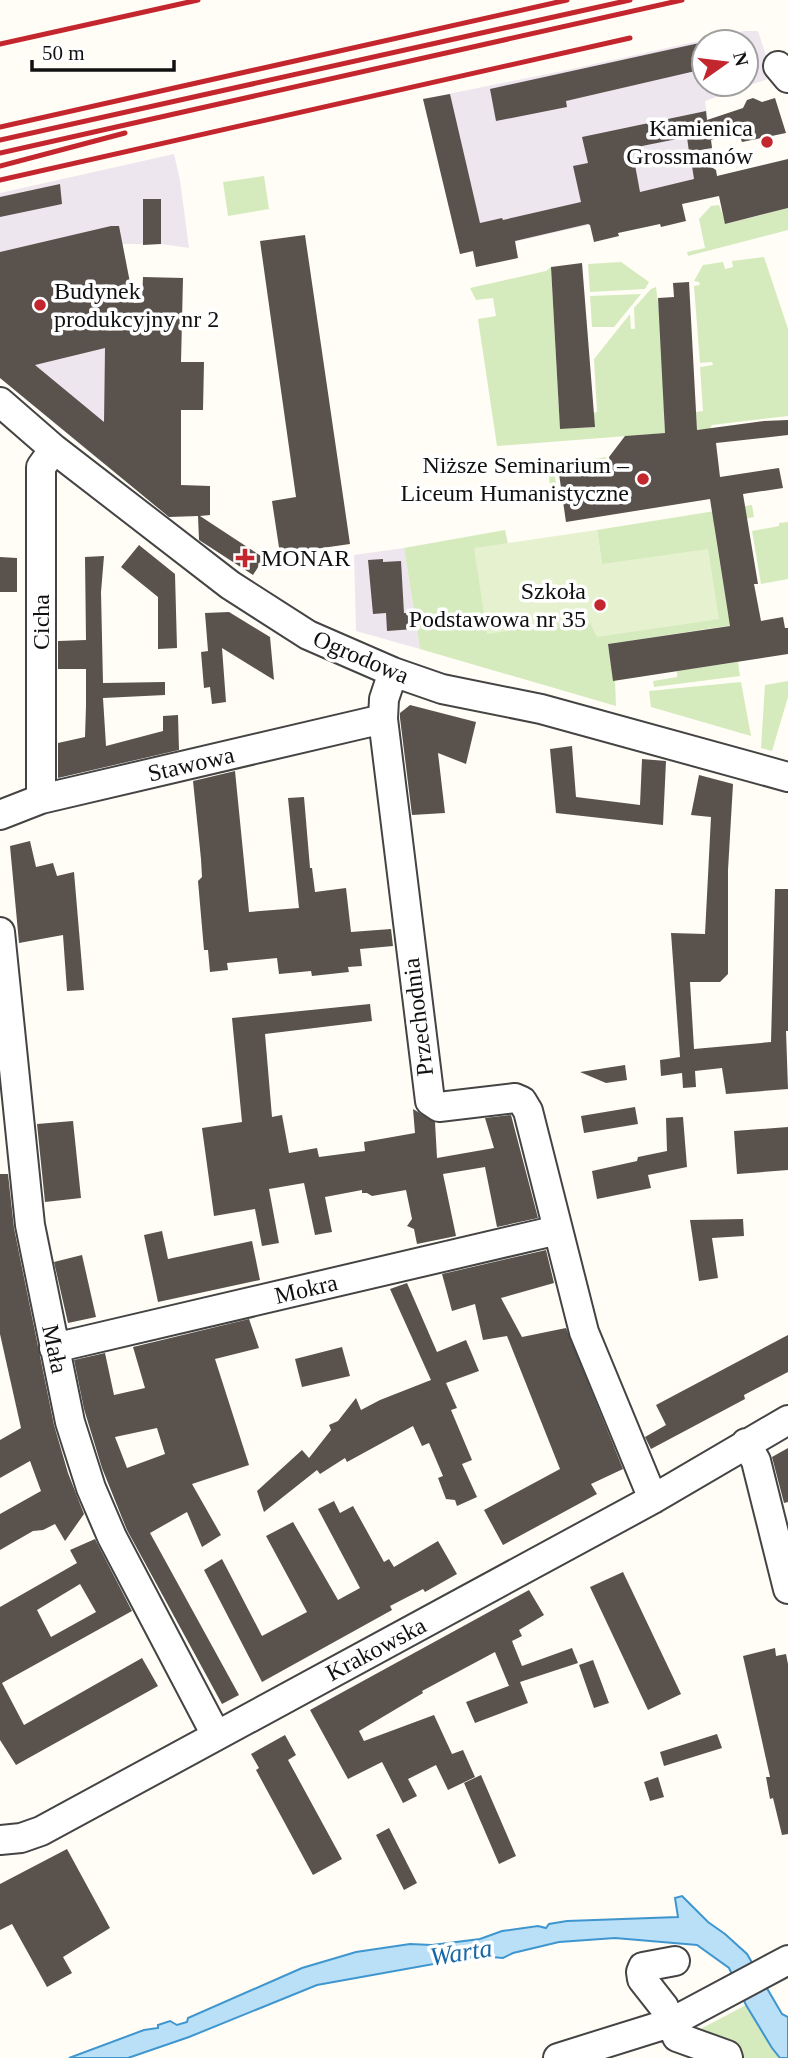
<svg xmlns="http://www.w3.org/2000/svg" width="788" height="2058" font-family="Georgia,serif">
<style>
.industrial{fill:#eee6ef;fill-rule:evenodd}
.green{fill:#d5ebbd}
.pitch{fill:#e6f2cf}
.water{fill:#b9e0f7;stroke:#3f96cf;stroke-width:2}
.building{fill:#5a524d;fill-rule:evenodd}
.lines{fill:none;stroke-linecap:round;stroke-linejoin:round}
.minor-casing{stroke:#444;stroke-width:32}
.minor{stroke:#fff;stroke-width:28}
.rail{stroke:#c4262e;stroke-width:5}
.poi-dot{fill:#c4262e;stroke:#fff;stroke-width:2.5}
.labels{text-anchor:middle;stroke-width:7;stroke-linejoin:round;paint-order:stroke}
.poi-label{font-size:24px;fill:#111;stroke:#fff;text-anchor:end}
.street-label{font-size:24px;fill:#111;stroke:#fff}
.water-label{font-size:26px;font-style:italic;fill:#1768a6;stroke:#fff}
</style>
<rect width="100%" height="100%" fill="#fffdf5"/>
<!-- industrial -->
<path class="industrial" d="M744 31H758L773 77 705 101 712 148 710 175 716 196 460 254 423 99 572 69ZM704 42H746V84H704Z
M174 154 180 180 189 248 161 244H106L104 464 0 378V193Z
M404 548 420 649 356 631 354 555Z"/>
<!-- green -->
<path class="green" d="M264 176 269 209 228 216 223 182Z
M719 205 726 224 788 208V230L688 256 687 252 705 248 699 219 711 206Z
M764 257 788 329V416L712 425 710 429 697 430 696 412 703 411 700 367 713 365 712 362 700 363 694 286 700 285 699 282 694 281 703 265 723 262 725 269 733 267 732 261Z
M621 262 649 282 645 289 590 292 588 264Z
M551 267 560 429 593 427 592 413 597 412 594 359 630 314 631 329H635L634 308 651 289 656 287 661 328 665 433 497 446 478 319 496 316 493 298 476 300 470 288 546 271Z
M641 294 614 327H592L590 296Z
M606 457 607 463 554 472 559 500 552 501 548 470 550 465Z
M752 505 754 517 714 525 728 614 733 625 608 644 615 680 616 706 420 649 404 548 505 530 508 544 474 549 602 565 597 530Z
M788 522V579L761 584 752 531 779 526V523Z
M738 662 740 676 654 687 653 681 677 677V671Z
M788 681V697L772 751 761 748 765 685Z
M741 682 751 736 651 707 649 691Z
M746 2005 780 2058H735L691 2034Z"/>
<!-- pitch -->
<path class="pitch" d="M597 530 602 564 708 549 719 619 597 637 588 619 487 634 474 548Z"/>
<!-- water -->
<path class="water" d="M682 1896 708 1922 725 1934 747 1954 782 2014 788 2017V2058H780L772 2048 746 2005 729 1968 697 1945 615 1938 559 1942 513 1953 503 1958 492 1957 489 1954 317 1985 189 2037 128 2058H69L144 2030 158 2028V2025L170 2021 177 2025 187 2022 188 2018 302 1968 356 1952 410 1944 432 1945 480 1939 502 1931 538 1926 546 1928 549 1924 567 1921 678 1917 675 1898Z"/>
<!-- building -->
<path class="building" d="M704 42V69L566 101 567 107 496 121 490 89Z
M450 94 480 223 502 218 503 220 581 202 573 166 588 163 582 137 706 111 707 120 743 108 747 100 753 98 762 102 775 98 786 133 742 142 738 131 711 140 712 148 689 152 687 137 642 146 643 151 633 154 640 192 694 179 690 153 716 170 717 176 788 159V208L725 224 719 196 682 204 686 221 661 227 660 224 618 233 619 236 594 242 590 225 588 224 515 241 518 258 476 267 473 251 460 254 423 99Z
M60 184 62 204 0 217V197Z
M143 199H161V244L143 245Z
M111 226H119L134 303 142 302 143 277 183 278 181 362H204L203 410H181V485L210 486V515L200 516 264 558 253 575 199 540 198 516 169 517 0 378V252ZM105 348 104 422 35 365Z
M305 235 350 544 280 554 272 501 296 497 260 241Z
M582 263 595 427 560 429 551 267Z
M689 282 697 430 764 421 788 420V435L716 443 720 477 779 468 783 488 743 494 758 584H754L761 621 783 617 785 628H788V654L613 681 608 644 730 626 710 499 566 522 559 474 611 466 609 457 625 436 665 433 658 298 674 297 673 283Z
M139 545 175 574 177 648 158 649V597L121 567Z
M104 556 101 592 103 683 165 682V695L103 698 106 746 163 731V716L178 715 179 750 58 778V743L85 737 86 706V669H58V641L86 640 85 557Z
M0 557 17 558V592H0Z
M383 559V562L401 561 404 613H413L414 629 387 631 386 613 373 614 368 560Z
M229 612 270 637 274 680 222 648 226 702 212 704 210 687 204 688 201 652 208 651 205 613Z
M410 705 476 722 466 764 438 753 445 813 412 815 400 718V713Z
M572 746 576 797 640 805 642 759 666 761 663 825 556 813 550 749Z
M235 771 249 912 299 908 288 798 304 797 310 868H312L315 892 346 888 351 932 391 929 393 946 360 949 362 966 348 967 349 972 312 976 311 971 279 974 277 958 227 963 228 970 210 972 208 950H204L198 881 202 877 201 859 193 781Z
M699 775 733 784 728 870V974L720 982H690L694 1049 771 1042 775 889H788V1031H786L788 1089 726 1094 722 1068 695 1071 696 1087 683 1088 682 1073 661 1076 660 1060 680 1057 671 933 705 934 711 817 691 815Z
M30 841 36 867 53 863 57 876 74 872 84 990 67 991 63 935 19 943 10 846Z
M370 1004 372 1021 265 1034 272 1117 282 1115 289 1153 317 1148 319 1157 365 1151 364 1142 415 1133 413 1109 435 1122 437 1158 494 1148 485 1118 511 1115 538 1218 497 1227 485 1167 443 1174 456 1236 417 1244 414 1229 407 1226 412 1219 406 1190 372 1196 367 1193H362V1190L325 1197 332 1232 315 1235 304 1183 269 1189 279 1243 262 1246 255 1209 214 1216 202 1128 242 1122 232 1018Z
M625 1065 627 1080 606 1083 580 1072Z
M635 1107 638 1124 584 1133 581 1116Z
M683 1117 687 1167 648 1175 651 1188 597 1199 592 1171 637 1161 638 1157 667 1151 666 1118Z
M73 1121 81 1198 45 1202 37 1124Z
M788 1127V1170L737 1174 734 1131Z
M0 1174H8L14 1228 54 1425 68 1473 84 1514 65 1541 55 1524 43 1530 33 1531 0 1550V1514L41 1491 30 1461 0 1478V1440L21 1428 0 1334Z
M743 1219 744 1236 712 1238 718 1278 699 1281 690 1220Z
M162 1231 168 1259 252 1241 260 1280 158 1302 144 1235Z
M546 1250 554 1283 501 1298 522 1337 566 1328 623 1469 591 1484 597 1494 503 1545 484 1510 560 1469 507 1336 483 1340 475 1304 452 1311 442 1274Z
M82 1255 96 1317 68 1323 54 1262Z
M407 1283 437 1352 466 1340 479 1371 446 1383 457 1408 451 1410 472 1460 462 1464 477 1497 457 1506 455 1500 446 1499 438 1478 443 1476 429 1443 422 1446 413 1426 347 1462 345 1458 320 1474 317 1470 264 1512 257 1491 302 1450 309 1458 331 1430 329 1425 338 1421 356 1398 361 1410 380 1400 431 1380 390 1289Z
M249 1319 259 1348 215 1359 249 1465 192 1484 221 1535 202 1547 187 1512 150 1533 239 1695 222 1704 127 1530 102 1468 84 1409 74 1360 105 1353 114 1395 145 1388 133 1347ZM157 1428 165 1454 127 1468 115 1437Z
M788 1335V1372L744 1395 745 1399 651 1449 645 1437 666 1425 656 1405Z
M342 1347 350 1376 302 1387 295 1359Z
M788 1448V1502L784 1503 772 1457Z
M334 1501 340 1513 353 1506 384 1562 389 1559 394 1567 438 1541 457 1574 425 1592 423 1589 390 1606 392 1610 262 1682 204 1570 222 1559 262 1636 307 1612 266 1536 293 1522 338 1600 360 1588 318 1509Z
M95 1539 132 1611 2 1683 24 1725 142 1658 158 1686 16 1765 0 1740V1607L77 1563 70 1550ZM80 1584 96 1612 51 1637 37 1610Z
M623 1572 681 1694 648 1710 590 1587Z
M529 1590 544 1615 519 1630 522 1636 512 1641 522 1666 572 1648 578 1663 520 1682 528 1703 475 1723 466 1702 511 1685 509 1686 495 1652 422 1691 423 1693 359 1731 364 1741 434 1715 452 1754 463 1750 475 1777 448 1790 436 1765 408 1779 417 1796 403 1803 382 1762 348 1779 310 1710Z
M775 1648 776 1656 786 1654 788 1664V1834L782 1835 773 1798 770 1799 766 1777H770L743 1656Z
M593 1660 609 1703 594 1708 579 1665Z
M717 1734 722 1748 664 1766 660 1752Z
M285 1735 296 1755 288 1760 342 1859 313 1875 256 1770 259 1768 251 1754Z
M481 1775 516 1856 499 1864 464 1783Z
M658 1777 664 1797 650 1801 644 1782Z
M389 1828 417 1883 404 1890 376 1835Z
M67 1849 110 1928 63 1957 72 1973 47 1987 12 1924 0 1930V1884Z"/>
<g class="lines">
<!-- minor casing -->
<g class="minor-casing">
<path id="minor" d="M778 66 788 78
M0 402 54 449 230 585 308 635 393 672 442 689 541 709 788 777
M393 672 384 699 383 719 430 1101 439 1107 515 1098 522 1101 528 1111 584 1332 653 1499
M41 799V467L54 449
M0 815 41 799 383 719
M0 932 30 1225 70 1422 91 1488 112 1537 216 1735
M54 1348 558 1230
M746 1443 756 1461 788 1589
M0 1840 21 1838 41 1831 653 1499 788 1420
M675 1961 643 1967 641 1972 642 1979 664 2007 677 2037 727 2055 728 2058
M558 2058 670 2023 788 1960"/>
</g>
<!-- minor -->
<use href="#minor" class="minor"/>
<!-- rail -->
<path class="rail" d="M0 44 198 0
M0 127 567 0
M0 140 630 0
M0 153 682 0
M0 166 125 133
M0 180 630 38"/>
</g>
<!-- markers -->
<g class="poi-dot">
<circle cx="767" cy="142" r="7"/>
<circle cx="40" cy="305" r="7"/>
<circle cx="643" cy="479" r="7"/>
<path d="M241.5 547.5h7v7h7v7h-7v7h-7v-7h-7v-7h7z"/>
<circle cx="600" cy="605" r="7"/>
</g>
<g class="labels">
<!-- poi labels -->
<g class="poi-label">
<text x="753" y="136">Kamienica<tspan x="753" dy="28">Grossmanów</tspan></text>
<text x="54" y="299" text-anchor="start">Budynek<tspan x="54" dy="28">produkcyjny nr 2</tspan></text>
<text x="629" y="473">Niższe Seminarium –<tspan x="629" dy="28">Liceum Humanistyczne</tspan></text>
<text x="261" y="566" text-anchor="start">MONAR</text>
<text x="586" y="599">Szkoła<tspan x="586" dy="28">Podstawowa nr 35</tspan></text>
</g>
<!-- street labels -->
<g class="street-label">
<text transform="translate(41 622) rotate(-90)" y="8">Cicha</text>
<text transform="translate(361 657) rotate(23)" y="8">Ogrodowa</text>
<text transform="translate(191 764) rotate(-13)" y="8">Stawowa</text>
<text transform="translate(418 1017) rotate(-97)" y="8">Przechodnia</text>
<text transform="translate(306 1289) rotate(-13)" y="8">Mokra</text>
<text transform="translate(55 1349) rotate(78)" y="8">Mała</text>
<text transform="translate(376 1649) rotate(-28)" y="8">Krakowska</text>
</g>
<!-- water labels -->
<g class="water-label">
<text transform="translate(461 1952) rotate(-9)" y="9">Warta</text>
</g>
</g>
<!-- north arrow -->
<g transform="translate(725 63) rotate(76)"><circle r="33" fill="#ffffff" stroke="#a0a0a0" stroke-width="2"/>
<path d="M0-5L12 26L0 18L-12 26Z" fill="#c4262e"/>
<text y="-10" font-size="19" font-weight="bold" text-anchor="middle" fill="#111111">N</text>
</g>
<!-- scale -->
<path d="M32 60v10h142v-10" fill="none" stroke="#111111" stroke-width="3.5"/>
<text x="42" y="60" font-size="21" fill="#111111" stroke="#ffffff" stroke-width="5" paint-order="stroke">50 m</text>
</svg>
